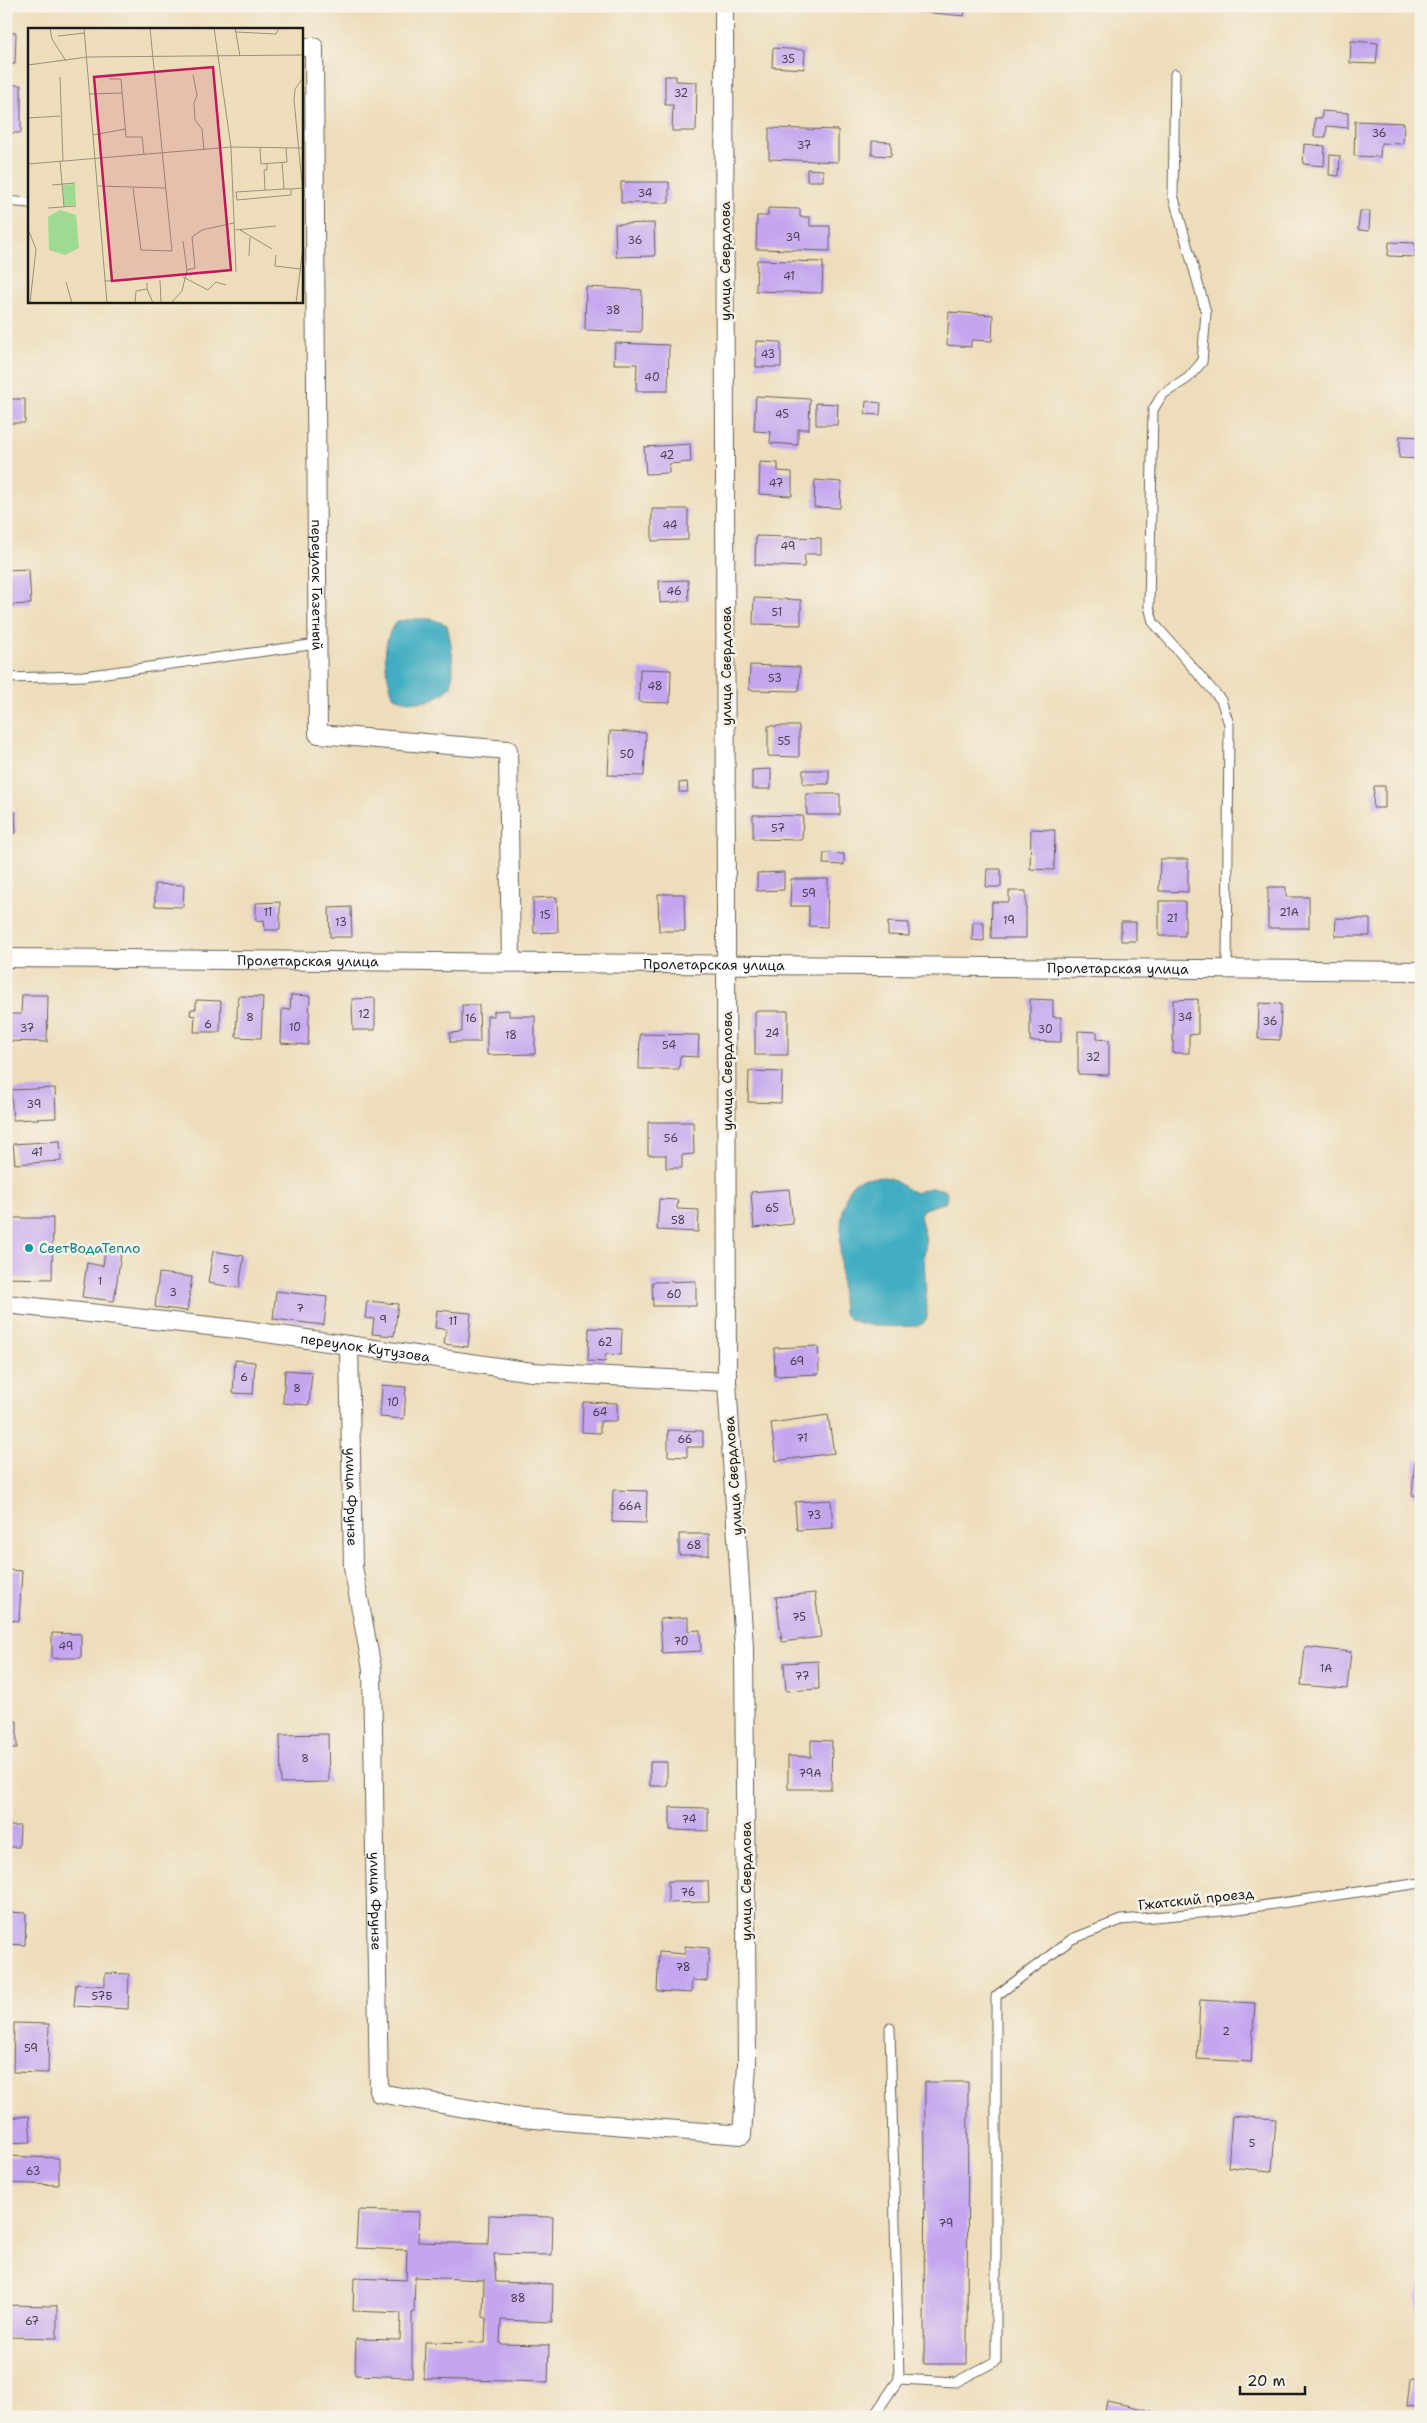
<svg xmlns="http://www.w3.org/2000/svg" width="1427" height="2423" font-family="'Shantell Sans',sans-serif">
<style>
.water{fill:#43adc2;stroke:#30646f}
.building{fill:#c4a6ef}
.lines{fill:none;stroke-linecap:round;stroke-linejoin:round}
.lane-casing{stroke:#656054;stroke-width:11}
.street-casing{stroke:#656054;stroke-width:20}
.lane{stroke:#fff;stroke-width:9}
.street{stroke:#fff;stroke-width:18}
.culture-dot{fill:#0f9aa8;stroke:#f7f3e8;stroke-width:2}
.labels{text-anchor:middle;stroke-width:5;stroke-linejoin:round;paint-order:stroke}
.number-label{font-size:11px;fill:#463e51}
.street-label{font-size:14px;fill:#1c1c1c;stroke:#f7f3e8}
.culture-label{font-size:14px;fill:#0d838f;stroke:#f7f3e8;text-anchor:start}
.inset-road{fill:none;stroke:#99907b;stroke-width:1}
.view{fill:#c2185b;fill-opacity:0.15;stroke:#c2185b;stroke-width:2.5}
.inset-edge{fill:none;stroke:#1c1c1c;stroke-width:2.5}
</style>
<rect width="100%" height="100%" fill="#f7f3e8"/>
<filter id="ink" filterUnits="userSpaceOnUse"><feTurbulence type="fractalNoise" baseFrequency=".02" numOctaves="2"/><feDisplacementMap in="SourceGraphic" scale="10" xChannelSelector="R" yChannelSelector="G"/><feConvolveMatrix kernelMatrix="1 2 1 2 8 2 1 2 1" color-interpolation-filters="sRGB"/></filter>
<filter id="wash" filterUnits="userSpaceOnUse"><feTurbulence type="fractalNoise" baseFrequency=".0096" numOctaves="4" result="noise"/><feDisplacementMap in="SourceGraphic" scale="20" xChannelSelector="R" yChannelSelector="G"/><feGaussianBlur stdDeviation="1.12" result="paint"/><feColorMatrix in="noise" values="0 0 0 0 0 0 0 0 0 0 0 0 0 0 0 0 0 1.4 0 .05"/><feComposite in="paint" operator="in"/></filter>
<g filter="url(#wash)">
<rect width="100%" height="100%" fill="#edddbb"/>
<!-- water -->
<path class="water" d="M416 619H432L447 625C452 646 455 666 451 687 431 704 419 705 394 697 385 672 379 643 397 621Z
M884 1177C898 1179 904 1190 917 1193 925 1187 938 1186 947 1192L946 1202 924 1209 920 1215 926 1241 924 1256 927 1318 924 1323 917 1326C901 1327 850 1329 843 1312 841 1285 834 1201 854 1183 862 1176 875 1178 884 1177Z"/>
<g id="blocks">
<!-- building -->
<path class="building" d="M656 6H689V11L656 10Z
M901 6H965L964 16 901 10Z
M6 32 16 33 15 64H6Z
M1351 41 1378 43 1376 64 1350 63Z
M773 48 805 50 804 69 772 67Z
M665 76H676V81L697 82 696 131H672L673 105H665Z
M6 85H21V133H6Z
M1322 111 1348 113V128L1327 126 1326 137H1314L1315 118H1322Z
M1355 121 1404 123 1403 144 1381 143 1380 157 1354 156Z
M769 128 838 130V162L769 159Z
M872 141 891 142V156L872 155Z
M1304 144 1325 146 1324 166 1303 164Z
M1330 155 1340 156 1339 176 1329 175Z
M807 169 823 170V181H807Z
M621 182H669V203H621Z
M768 208 800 209V217H810V226H830V251L756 249 757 216H768Z
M1360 211H1370L1369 231 1358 230Z
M654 223 655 256 616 257 615 224Z
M1389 242 1415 243V257L1388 256Z
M757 260 823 262 822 293 756 291Z
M586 287 642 290 641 332 585 330Z
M949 312 993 315 992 341 971 340V347L947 345Z
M756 341 781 342V367H756Z
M615 343 669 345 668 391H636L637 364H614Z
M756 396 810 399 809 429H798V445L770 443 771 432 754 431Z
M6 399H25V423H6Z
M866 401 881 403 880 415 865 414Z
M816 403 838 404 837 425H816Z
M1400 436 1421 437V459L1399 458Z
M690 444 691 462 669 464V473L646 474 644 447Z
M760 462 778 463V471L792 472V496L759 494Z
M815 480 841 482 840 508 814 507Z
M652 509H688V540L652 541Z
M756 536 821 538V554H805L804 567 755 565Z
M29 569 31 604 6 605V570Z
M688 580 689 601 660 603 659 581Z
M754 598 801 600V625L753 624Z
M750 665 800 667 799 691 749 690Z
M640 669 671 670 670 703 639 702Z
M768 726H799V757L768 756Z
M610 731 646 733 644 776 608 775Z
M771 769V789H752V770Z
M803 770H829V784H803Z
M687 782 688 792H679V783Z
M1374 786H1385V808H1373Z
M806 794H840V815H807Z
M6 812H15L16 833H6Z
M753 815 803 816 802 840 753 839Z
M1031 829 1055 830 1054 870 1030 869Z
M824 853 844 854V865L823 864Z
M1160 859H1188V892L1159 891Z
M987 869H1001V887H986Z
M784 872V890L757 891V873Z
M791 879H828L827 927 809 926V906H790Z
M155 884 184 885 183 907 155 906Z
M1268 887H1286V897H1309V928H1268Z
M1009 891H1026V938H991L992 902H1009Z
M658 894H684L685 931H659Z
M557 897 558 932 534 933 533 898Z
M1159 901H1185V936H1159Z
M280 902V930H265L264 920 256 921V903Z
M351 907 352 937H330L329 908Z
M1336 918 1370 919V936H1335Z
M888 922 909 923V936L888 935Z
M973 922H984V941L972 940Z
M1121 922H1136V941H1121Z
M22 995H48L47 1042 6 1041V1014H21Z
M291 995 310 996 308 1045 281 1043 282 1009 290 1010Z
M238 996 263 997 261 1038 236 1037Z
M375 998V1030H353L352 999Z
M1030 999 1053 1000V1017H1061V1042L1030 1041Z
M1198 999V1034L1189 1035V1053H1173V1000Z
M196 1000 221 1001 220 1032H194L195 1016 190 1015 191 1009H196Z
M1259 1003 1281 1004 1280 1040 1258 1039Z
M462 1005H479L480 1042H450V1033L462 1032Z
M509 1010V1016H535V1054L487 1055V1016H494V1011Z
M755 1011H788V1055H755Z
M1078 1031 1097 1032V1039L1109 1040V1075L1078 1074Z
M640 1034 699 1035 698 1057 680 1056 679 1069H639Z
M749 1071 782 1072 781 1103 748 1102Z
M55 1088 56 1118 13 1120 11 1090Z
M648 1122H693L694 1154 682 1155V1168H666V1155H648Z
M60 1141 61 1161 15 1164 13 1144Z
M789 1189 793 1224 754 1228 751 1192Z
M659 1199 678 1200 677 1209 699 1210 698 1232 657 1230Z
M6 1218H53L52 1279 6 1278Z
M213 1251 244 1256 239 1288 208 1283Z
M105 1252 121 1254 114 1301 82 1297 87 1263 103 1266Z
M159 1273 192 1277 187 1311 155 1307Z
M696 1281V1306H653L652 1282Z
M276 1291 327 1297 324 1325 273 1319Z
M367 1301 398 1304 394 1336 372 1334 374 1319 365 1318Z
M437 1310 471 1313 468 1347 444 1344 446 1329 435 1328Z
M589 1328 622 1329 621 1355 606 1354 605 1362 588 1361Z
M818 1346 819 1374 775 1376 774 1348Z
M235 1360 255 1362 253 1394 233 1393Z
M285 1370 312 1372 309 1405 283 1403Z
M382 1385 406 1387 404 1419 380 1417Z
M583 1402 617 1403V1421H600V1433L582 1432Z
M828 1415 834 1453 776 1461 771 1423Z
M668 1430 703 1431V1447H687V1457L668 1456Z
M1415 1459 1421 1460V1496L1412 1495Z
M613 1490 647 1491 646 1523 612 1522Z
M831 1500 833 1528 797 1530 795 1502Z
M679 1534H709V1555H679Z
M6 1570 22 1571 19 1621 6 1620Z
M815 1593 821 1637 782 1642 776 1597Z
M688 1617V1631L700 1630 701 1651 662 1653 660 1619Z
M52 1633 81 1634V1658H52Z
M1305 1647 1351 1652 1347 1689 1301 1685Z
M818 1661 819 1689 786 1691 784 1663Z
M6 1721H17V1748H6Z
M328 1734 329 1782 281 1783 280 1735Z
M811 1740 832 1741 831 1789H788V1756L811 1757Z
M650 1762H667V1786H650Z
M670 1807 708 1808V1831L670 1830Z
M6 1826H20L19 1847H6Z
M668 1881H708L709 1902 668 1903Z
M6 1912 26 1913 25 1945 6 1944Z
M685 1946 709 1948 707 1981 692 1980 691 1993 657 1991 659 1952 685 1954Z
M105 1973 129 1974 128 2009 74 2006 76 1984 105 1986Z
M1200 2000 1255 2003 1251 2062 1197 2059Z
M14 2023 49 2024 48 2073 13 2072Z
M925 2082H968L967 2364H924Z
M29 2116 31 2142 6 2143V2118Z
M1232 2116 1276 2119 1272 2171 1228 2167Z
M6 2156 59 2158V2185L6 2183Z
M358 2210 419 2212 418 2242 488 2244 489 2215 553 2217 552 2255 494 2254 496 2282 553 2284 552 2322 501 2320 500 2344 549 2345 548 2382 424 2379 425 2342 485 2343 486 2318 483 2317 484 2280 415 2277 414 2313H412V2377L355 2375 356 2339 400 2340 401 2313 353 2311 354 2278 406 2280 407 2250 356 2248Z
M1419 2284H1421V2329H1416Z
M6 2305 57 2306V2338L6 2337Z
M1410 2379 1421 2380V2409L1407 2407Z
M1107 2401 1175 2416V2417H1104Z"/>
</g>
</g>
<g filter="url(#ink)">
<use href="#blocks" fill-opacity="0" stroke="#656054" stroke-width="1"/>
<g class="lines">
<!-- lane casing -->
<g class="lane-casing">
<path id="lane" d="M1175 74 1173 195 1206 312 1202 362 1188 378 1162 395 1153 410 1149 606 1153 622 1221 700 1229 724 1227 969
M6 201 29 203
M6 678 84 676 317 644
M899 2379 956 2382 996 2361V1996L1072 1939 1121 1920 1232 1910 1421 1883
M873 2417 899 2379 890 2028"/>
</g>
<!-- street casing -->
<g class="street-casing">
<g id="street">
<path id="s1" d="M301 47H314L318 734 508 750 511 962"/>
<path id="s2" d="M6 958 1421 971"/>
<path id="s3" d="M6 1304 246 1330 532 1372 727 1382"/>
<path id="s4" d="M349 1345 353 1567 372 1669 379 2093 522 2118 742 2135 747 2065 744 1647 727 1382 724 6"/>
</g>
</g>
<!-- lane -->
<use href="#lane" class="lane"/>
<!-- street -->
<use href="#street" class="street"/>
</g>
</g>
<!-- markers -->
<circle class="culture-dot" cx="29" cy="1248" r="5"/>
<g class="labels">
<!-- number labels -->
<g class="number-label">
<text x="788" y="63">35</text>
<text x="681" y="97">32</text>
<text x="1379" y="137">36</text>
<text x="804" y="149">37</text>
<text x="645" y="197">34</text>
<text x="793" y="241">39</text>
<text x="635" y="244">36</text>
<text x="789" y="280">41</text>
<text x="613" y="314">38</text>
<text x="768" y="358">43</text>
<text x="652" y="381">40</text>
<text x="782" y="418">45</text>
<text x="667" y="459">42</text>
<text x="776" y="487">47</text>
<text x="670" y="529">44</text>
<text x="788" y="550">49</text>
<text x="674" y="595">46</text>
<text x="777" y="616">51</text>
<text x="775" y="682">53</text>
<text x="655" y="690">48</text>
<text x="784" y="745">55</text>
<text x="627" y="758">50</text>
<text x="778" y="832">57</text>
<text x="809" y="897">59</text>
<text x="268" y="916">11</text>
<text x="1289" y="916">21А</text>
<text x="545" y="919">15</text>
<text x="1172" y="922">21</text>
<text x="1009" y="924">19</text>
<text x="341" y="926">13</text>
<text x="364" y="1018">12</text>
<text x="250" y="1021">8</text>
<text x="1185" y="1021">34</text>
<text x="471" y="1022">16</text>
<text x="1270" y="1025">36</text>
<text x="208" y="1028">6</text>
<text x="295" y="1031">10</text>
<text x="27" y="1032">37</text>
<text x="1045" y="1033">30</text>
<text x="772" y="1037">24</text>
<text x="511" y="1039">18</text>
<text x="669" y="1049">54</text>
<text x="1093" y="1061">32</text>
<text x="34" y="1108">39</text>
<text x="671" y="1142">56</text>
<text x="37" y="1156">41</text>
<text x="772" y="1212">65</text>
<text x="678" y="1224">58</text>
<text x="226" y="1273">5</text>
<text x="100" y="1285">1</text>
<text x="173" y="1296">3</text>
<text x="674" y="1298">60</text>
<text x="300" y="1312">7</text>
<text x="383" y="1323">9</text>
<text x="453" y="1325">11</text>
<text x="605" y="1346">62</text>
<text x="797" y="1365">69</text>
<text x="244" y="1381">6</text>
<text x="297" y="1392">8</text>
<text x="393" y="1406">10</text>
<text x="600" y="1416">64</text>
<text x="802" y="1442">71</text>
<text x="685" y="1443">66</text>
<text x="630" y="1510">66А</text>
<text x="814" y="1519">73</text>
<text x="694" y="1549">68</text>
<text x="799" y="1621">75</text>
<text x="681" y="1645">70</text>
<text x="66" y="1650">49</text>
<text x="1326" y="1672">1А</text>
<text x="802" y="1680">77</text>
<text x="305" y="1762">8</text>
<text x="810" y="1777">79А</text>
<text x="689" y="1823">74</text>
<text x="688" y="1896">76</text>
<text x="683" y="1971">78</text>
<text x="102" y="2000">57Б</text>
<text x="1226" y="2035">2</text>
<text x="31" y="2052">59</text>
<text x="1252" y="2147">5</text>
<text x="33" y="2175">63</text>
<text x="946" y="2227">79</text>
<text x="518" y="2302">88</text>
<text x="32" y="2325">67</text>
</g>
<!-- street labels -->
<g class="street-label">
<text transform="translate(725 261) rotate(-90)" y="5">улица Свердлова</text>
<text dy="5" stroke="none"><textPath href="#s1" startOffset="551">переулок Газетный</textPath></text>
<text transform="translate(726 666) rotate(-90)" y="5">улица Свердлова</text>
<text dy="5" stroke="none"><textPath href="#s2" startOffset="302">Пролетарская улица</textPath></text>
<text dy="5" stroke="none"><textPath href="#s2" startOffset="708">Пролетарская улица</textPath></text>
<text dy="5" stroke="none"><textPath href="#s2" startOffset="1112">Пролетарская улица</textPath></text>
<text transform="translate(727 1071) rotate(-90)" y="5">улица Свердлова</text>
<text dy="5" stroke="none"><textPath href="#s3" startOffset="362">переулок Кутузова</textPath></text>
<text transform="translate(733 1476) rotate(-94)" y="5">улица Свердлова</text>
<text dy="5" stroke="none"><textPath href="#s4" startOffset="152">улица Фрунзе</textPath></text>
<text transform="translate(746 1881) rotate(-90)" y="5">улица Свердлова</text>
<text transform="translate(1196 1899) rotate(-6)" y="5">Гжатский проезд</text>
<text dy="5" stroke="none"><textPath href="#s4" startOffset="558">улица Фрунзе</textPath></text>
</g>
<!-- culture labels -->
<g class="culture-label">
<text x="39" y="1253">СветВодаТепло</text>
</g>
</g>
<!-- overview -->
<g transform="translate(28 28)">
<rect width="275" height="275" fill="#edddbb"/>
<path d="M47 156 48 177 36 178 35 157ZM32 182 48 187 51 220 37 227 21 222 20 189Z" fill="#9eda8f"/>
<path class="inset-road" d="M22 0 24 11 38 33M56 0 79 275M186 0 203 119 208 244M207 0 212 28M208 4 248 6 251 0M30 8 56 5M0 37 59 29 275 27M165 47 169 67 166 75 167 92 174 101 176 122M32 49 35 133M275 50 267 61 266 72 275 165M81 51H93L98 109H114L116 126M62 66 94 65M0 90 32 88M65 107 97 101M232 120 233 136 259 134 258 120M32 133 36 179M254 134 256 161M0 136 203 119 275 120M24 157 47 155M70 158 137 160M105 160 113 222 144 223 122 0M263 161V167L209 172 208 164 256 161H263L274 160M237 162 236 142H239V135M20 180 48 178M0 201 8 221 2 275M207 202 248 198M212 202 244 221M248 227 247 238 273 241M221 228 222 209M159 242 167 240 164 209 174 202 206 195M155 249 180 262 188 254 198 257M132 252 133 275M77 253 104 252M38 254 44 275M119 261 125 275M107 275 108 263 119 261V255M143 275 154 263 159 242 155 213M268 275 275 219"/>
<path class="view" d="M185 39 203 242 84 253 66 49Z"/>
<rect width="275" height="275" class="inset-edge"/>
</g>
<!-- margin -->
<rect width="1427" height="2423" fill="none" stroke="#f7f3e8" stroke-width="25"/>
<!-- scale -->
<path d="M1240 2386v8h65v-8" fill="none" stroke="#1c1c1c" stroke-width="2.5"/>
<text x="1247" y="2386" font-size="15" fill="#1c1c1c" stroke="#f7f3e8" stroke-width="4" paint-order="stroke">20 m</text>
</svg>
